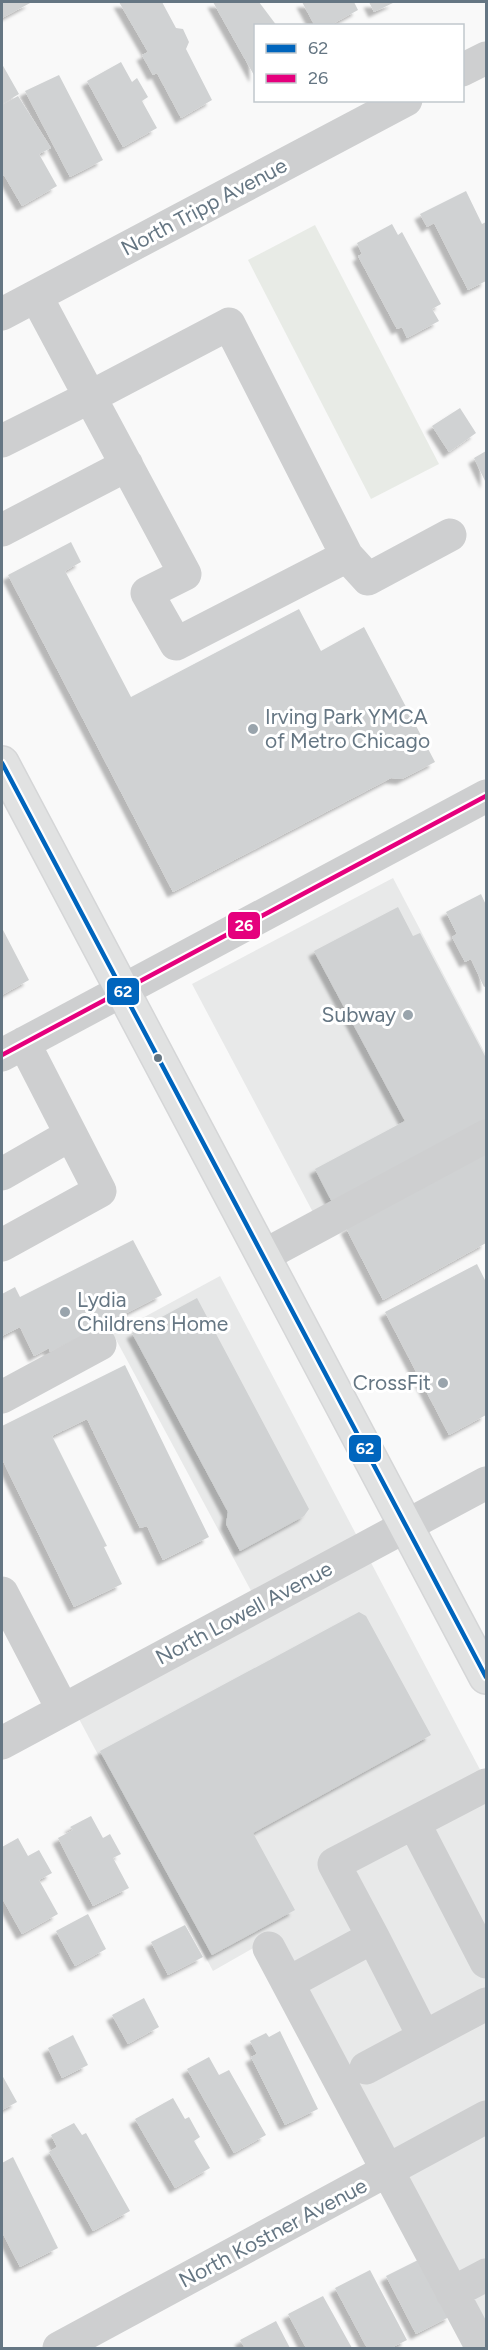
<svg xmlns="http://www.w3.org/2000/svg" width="488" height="2350" font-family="Figtree,sans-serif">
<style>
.built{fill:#e8e9e9}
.green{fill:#e8ebe6}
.building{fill:#d0d2d3;filter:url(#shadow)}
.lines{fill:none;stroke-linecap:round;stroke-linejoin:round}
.major-casing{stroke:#d5d6d7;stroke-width:36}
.minor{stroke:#cecfd0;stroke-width:33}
.major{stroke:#e1e2e2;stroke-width:33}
.bus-1-casing{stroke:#fff;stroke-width:9}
.bus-2-casing{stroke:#fff;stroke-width:9}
.bus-1{stroke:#0065bd;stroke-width:4.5}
.bus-2{stroke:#e5007d;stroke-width:4.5}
.poi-dot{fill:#99a4ac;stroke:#fff;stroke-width:2}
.bus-dot{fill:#657683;stroke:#fff;stroke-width:2}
.labels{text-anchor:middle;stroke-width:6;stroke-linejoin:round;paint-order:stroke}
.street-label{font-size:21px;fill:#657683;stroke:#fff}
.poi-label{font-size:21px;fill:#657683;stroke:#fff;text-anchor:start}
.line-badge{stroke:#fff;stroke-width:2}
.badge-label{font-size:16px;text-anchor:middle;font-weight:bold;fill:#fff}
</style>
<defs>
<filter id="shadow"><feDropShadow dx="-5.5" dy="5.5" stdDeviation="1.5" flood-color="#0004"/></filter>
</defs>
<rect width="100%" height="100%" fill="#f9f9f9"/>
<!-- built -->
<path class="built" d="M393 878 486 1055V1129L316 1218 192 984Z
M220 1276 486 1781V2348L269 1939 213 1971 70 1702 256 1600 113 1334Z"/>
<!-- green -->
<path class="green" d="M315 225 439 464 371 499 248 260Z"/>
<!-- building -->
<path class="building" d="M2 2H32L2 18Z
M119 2H162L176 28 183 29 189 42 186 49 212 100 181 118 157 73 153 75 142 55 148 52Z
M213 2H259L277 26H255V77Z
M302 2H354L358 10 329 26H315Z
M369 2H395L374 12Z
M121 62 132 82 137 78 148 97 142 101 157 128 123 147 87 81Z
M2 64 19 94 2 104Z
M59 75 103 160 70 177 25 91Z
M18 96 51 148 39 154 57 186 22 206 4 175 2 176V105Z
M466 191 482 224 486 222V281L468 290 434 223 427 227 420 214Z
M392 224 398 235 402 232 441 304 432 309 439 321 407 338 402 327 397 329 358 256 362 254 357 243Z
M460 408 476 433 449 452 432 426Z
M486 451V483L474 458Z
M71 542 81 562 65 571 131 697 299 609 321 651 364 627 435 762 402 779 391 778 173 892 8 575Z
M481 894 486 905V986L484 987 471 959 465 962 452 937 457 934 446 912Z
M398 907 413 936 420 933 486 1058V1122L333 1204 315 1169 405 1121 314 951Z
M2 928 29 980 2 995Z
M486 1153V1243L383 1300 346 1228Z
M133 1240 162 1295 50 1352 49 1348 34 1356 20 1327 2 1336V1294L15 1287 20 1297Z
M477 1264 486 1282V1415L449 1435 385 1312Z
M197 1298 309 1509 304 1516 240 1551 226 1524 228 1512 132 1333Z
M125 1365 209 1537 163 1560 147 1526 140 1528 87 1419 52 1436 107 1546 104 1547 122 1584 74 1607 2 1459V1426Z
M359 1612 366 1616 431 1735 253 1833 295 1910 212 1955 100 1751Z
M91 1816 103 1838 110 1834 121 1854 113 1858 129 1888 93 1906 58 1838 73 1830 70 1827Z
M18 1838 28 1856 39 1850 52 1873 39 1880 58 1914 22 1934 2 1898V1847Z
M88 1914 106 1949 75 1966 56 1931Z
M185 1925 203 1957 168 1975 151 1942Z
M144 1998 159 2027 128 2044 112 2015Z
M280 2031 318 2109 285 2125 251 2057 257 2054 250 2041 266 2033 269 2037Z
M73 2035 88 2065 62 2078 48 2048Z
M209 2057 219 2075 229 2070 266 2135 234 2153 187 2069Z
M2 2075 17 2102 2 2110Z
M173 2098 185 2119 189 2117 200 2137 194 2141 210 2168 175 2188 135 2119Z
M74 2123 82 2135 86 2133 130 2211 93 2231 49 2152 57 2147 51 2135Z
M13 2157 58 2248 20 2267 2 2232V2163Z
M422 2258 451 2316 416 2334 386 2276Z
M370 2270 407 2340 391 2348H367L335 2288Z
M323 2296 352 2348H306L288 2314Z
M276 2321 290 2348H245L240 2340Z"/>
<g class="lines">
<!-- major casing -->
<g class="major-casing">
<path id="major" d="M2 763 486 1677"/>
</g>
<!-- minor -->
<path class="minor" d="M462 70 486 58
M2 314 406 100
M2 441 90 397 185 574 147 593 176 644 347 556 229 324 90 397 36 296
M2 530 127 465
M347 556 368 579 450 535
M2 1055 486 796
M2 1174 70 1135
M2 1245 100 1191 24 1043
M263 1256 486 1136
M2 1397 100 1344
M2 1593 63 1710
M2 1743 486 1483
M414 1823 486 1962
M373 1937 424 2037
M269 1948 482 2348
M288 1983 373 1937 334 1864 486 1785
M366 2068 486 2004
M452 2293 486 2275
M59 2348 486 2117"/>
<!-- major -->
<use href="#major" class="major"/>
<!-- bus-1 casing -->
<g class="bus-1-casing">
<path id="bus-1" d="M2 763 486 1677"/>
</g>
<!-- bus-2 casing -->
<g class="bus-2-casing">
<path id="bus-2" d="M2 1055 486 796"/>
</g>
<!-- bus-1 -->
<use href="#bus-1" class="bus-1"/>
<!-- bus-2 -->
<use href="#bus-2" class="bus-2"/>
</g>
<!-- markers -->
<g class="poi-dot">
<circle cx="253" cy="729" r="6"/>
<circle cx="408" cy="1015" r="6"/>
<circle cx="65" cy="1312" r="6"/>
<circle cx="443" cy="1383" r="6"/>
</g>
<circle class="bus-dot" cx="158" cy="1058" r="5"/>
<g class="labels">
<!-- street labels -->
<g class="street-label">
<text transform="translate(204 207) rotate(-28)" y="7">North Tripp Avenue</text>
<text transform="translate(244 1613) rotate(-28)" y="7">North Lowell Avenue</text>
<text transform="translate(273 2233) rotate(-28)" y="7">North Kostner Avenue</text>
</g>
<!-- poi labels -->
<g class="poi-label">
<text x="265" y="724">Irving Park YMCA<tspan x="265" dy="24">of Metro Chicago</tspan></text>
<text x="396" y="1022" text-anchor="end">Subway</text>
<text x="77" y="1307">Lydia<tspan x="77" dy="24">Childrens Home</tspan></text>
<text x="431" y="1390" text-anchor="end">CrossFit</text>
</g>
</g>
<g class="line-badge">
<rect x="227" y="911" width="34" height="29" rx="6" fill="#e5007d"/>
<rect x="106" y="977" width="34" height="29" rx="6" fill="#0065bd"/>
<rect x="348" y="1434" width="34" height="29" rx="6" fill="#0065bd"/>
</g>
<g class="badge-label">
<text x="244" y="931">26</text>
<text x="123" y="997">62</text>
<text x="365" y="1454">62</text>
</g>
<!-- border -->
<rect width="488" height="2350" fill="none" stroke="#657683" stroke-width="6"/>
<!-- legend -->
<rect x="254" y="24" width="210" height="78" fill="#ffffff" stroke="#c1c8cd" stroke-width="1.5"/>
<rect x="266" y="44" width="30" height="9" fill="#0065bd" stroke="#c1c8cd" stroke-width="1.5"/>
<text x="308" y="54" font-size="18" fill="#657683">62</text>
<rect x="266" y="74" width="30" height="9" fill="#e5007d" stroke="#c1c8cd" stroke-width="1.5"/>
<text x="308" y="84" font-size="18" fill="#657683">26</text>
</svg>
